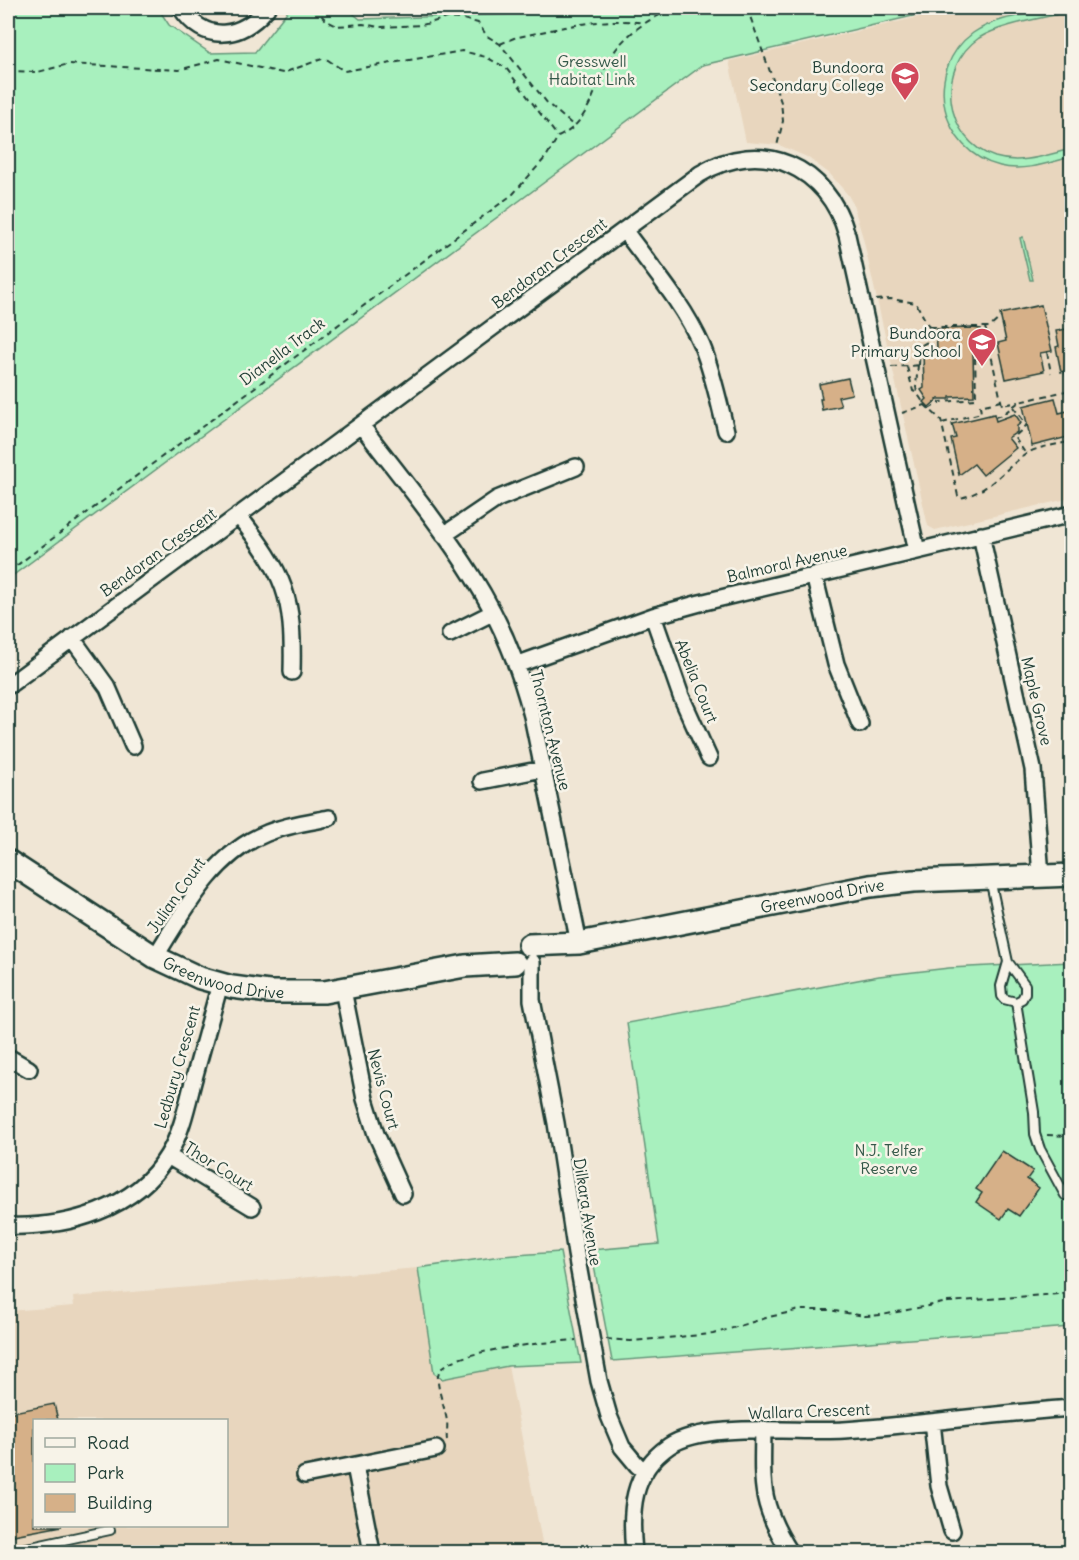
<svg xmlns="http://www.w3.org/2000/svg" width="1079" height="1560" font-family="Delius,sans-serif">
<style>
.built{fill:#e8d6be;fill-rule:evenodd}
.green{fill:#a8f0be;stroke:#649679;stroke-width:1.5}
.building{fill:#d6b088;stroke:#1f3d34;stroke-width:1.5}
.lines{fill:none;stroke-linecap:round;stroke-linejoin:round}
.lane-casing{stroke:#1f3d34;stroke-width:12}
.street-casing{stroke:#1f3d34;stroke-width:20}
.secondary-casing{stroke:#1f3d34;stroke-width:26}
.path{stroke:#1f3d34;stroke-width:2;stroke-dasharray:6 4.5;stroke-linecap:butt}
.lane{stroke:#f7f3e8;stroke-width:8}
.street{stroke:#f7f3e8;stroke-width:15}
.secondary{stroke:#f7f3e8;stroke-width:21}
.labels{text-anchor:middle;stroke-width:5;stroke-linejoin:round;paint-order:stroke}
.park-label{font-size:16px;fill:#345849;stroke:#f7f3e8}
.poi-label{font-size:16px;fill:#1f3d34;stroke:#f7f3e8;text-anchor:end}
.street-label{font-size:16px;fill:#1f3d34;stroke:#f7f3e8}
</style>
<rect width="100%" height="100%" fill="#f0e6d5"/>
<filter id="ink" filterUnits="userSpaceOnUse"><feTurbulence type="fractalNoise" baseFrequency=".0167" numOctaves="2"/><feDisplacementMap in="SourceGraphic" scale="12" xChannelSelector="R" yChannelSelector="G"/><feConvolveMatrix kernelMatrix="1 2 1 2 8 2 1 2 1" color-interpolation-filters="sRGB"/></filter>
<g filter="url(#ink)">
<!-- built -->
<path class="built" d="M957 8H1071V498L935 530 928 526 863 238 853 204 848 195 830 174 807 157 779 145 746 142 729 61Z
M418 1268 434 1373 442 1379 508 1366 544 1552H8V1311L74 1306 73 1297ZM34 1420H226V1526H34Z"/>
<!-- green -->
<path class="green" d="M29 8H158L169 25 210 53 255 52 290 8H346L360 19 520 14 526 8H947L703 65 8 579V11Z
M1056 8H1071V11C1045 18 1001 24 979 38 935 68 944 140 995 157 1021 165 1046 155 1071 149V157C1048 163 1023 172 1000 166 940 152 922 70 973 33 996 17 1029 14 1056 8Z
M1023 237 1033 280H1030L1020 238Z
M1071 962V1327L612 1361 591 1250 659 1244 627 1023 879 976 949 968Z
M560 1252 581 1363 508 1366 442 1379 434 1373 418 1268 501 1256Z"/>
<!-- building -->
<path class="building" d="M1041 305 1052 351 1040 353 1044 371 1006 379 998 343 1006 341 1000 314Z
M972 328 981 329 982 352 973 353 974 396 950 397V399H938L929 407 924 402 927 399 921 390 924 388 923 350 937 349 936 329Z
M1072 328V384L1068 370 1061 372 1056 347 1059 346 1056 331Z
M848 378 852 394 838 397 841 406 822 410 820 399H822L819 384Z
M1055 398 1059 413 1072 410V436L1032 446 1023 406Z
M994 414 996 421 1015 414 1021 423 1017 426V432L1008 438 1016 448 983 475 974 464 959 475 951 439 956 438 952 424Z
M1002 1151 1033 1171 1027 1179 1039 1188 1019 1216 1008 1209 1001 1219 976 1202 982 1193 976 1189Z
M54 1404 58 1420H34V1526H62L8 1536V1413Z"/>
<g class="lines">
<!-- lane casing -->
<g class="lane-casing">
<path id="lane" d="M990 879 1008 962 1025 985V993L1022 999 1016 1002 1004 999 1002 996 1001 986 1008 962
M1016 1002 1034 1112 1035 1134 1040 1149 1065 1195
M8 1552 110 1530"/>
</g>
<!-- street casing -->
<g class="street-casing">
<path id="street" d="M181 8C205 44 241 39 267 8
M624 230C651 267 683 303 702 346 713 373 719 403 726 431
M361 425C399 475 440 524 473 577 500 620 520 668 532 716L579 943
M238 515C285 575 294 596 292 672
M444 535 497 499 576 467
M981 535 1033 769 1041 876
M814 575 836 664 860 724
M653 616 681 696 709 758
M450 634 492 613
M72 638 108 688 133 746
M516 665 653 616 700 603 1072 514
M8 686 700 174C762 136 828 167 847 235L917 551
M482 781 543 769
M155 957C184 911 213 854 267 833 286 825 308 822 329 818
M532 962V1000L556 1123 576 1254 599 1381 609 1416 622 1447 637 1465 645 1472
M343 990 365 1099 376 1134 403 1194
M8 1057 29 1069
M168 1156 252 1207
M8 1226C67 1228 135 1210 168 1155 181 1134 187 1106 193 1082 202 1049 211 1017 220 984
M932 1422 939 1486 952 1531
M763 1431C762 1485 760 1505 790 1552
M355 1466 372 1552
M305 1475 436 1449
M634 1552C630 1512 631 1472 669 1446 706 1421 798 1433 844 1430 920 1425 996 1413 1072 1408"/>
</g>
<!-- secondary casing -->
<g class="secondary-casing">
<g id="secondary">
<path id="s1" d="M8 861 155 957 200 978 232 987 269 992H324L465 966 515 963"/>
<path id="s2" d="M529 945 579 943 870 886 913 881 1072 875"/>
</g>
</g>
<!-- path -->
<path class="path" d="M314 8 327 21 337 26 363 24 379 27 422 25 447 18 463 19 478 23 487 36 500 44 548 104 574 126
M747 8 781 102 783 121 777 146
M500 44 514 38C557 29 600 16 644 23
M8 71 38 72 69 64 179 70 219 59 283 73 322 59 328 60 344 71 462 51 486 57 506 68 558 137
M558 137C590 123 594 87 609 60 623 35 648 19 674 8
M876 300 891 299 916 303 929 327V341L920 346 919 365
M930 327H990L1001 317
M985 327 1002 405 1019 402
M1047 352 1051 373
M918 365 916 386 917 393 925 405 941 420 958 496 960 498C989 492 1003 470 1026 454 1038 446 1058 445 1072 441
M891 367 923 365
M907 367 913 391 917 393
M1065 371 1072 402
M1013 407 1027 425 1014 437 1026 454
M929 409 941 402 976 399 975 352
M902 413 925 405
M995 417 1002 415 1019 402 1070 390
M942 423 981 413 980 406 1001 401
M8 572 513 194 546 157 558 137
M1047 1135 1072 1136
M606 1339 631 1341 713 1334 769 1317 800 1310H828L865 1316 882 1315 948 1302 1072 1293
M447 1440C446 1434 448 1428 447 1422 446 1409 434 1383 439 1372 449 1350 552 1342 576 1340"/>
<!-- lane -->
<use href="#lane" class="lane"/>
<!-- street -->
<use href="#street" class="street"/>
<!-- secondary -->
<use href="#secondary" class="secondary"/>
</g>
</g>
<!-- icons -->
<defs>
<g id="school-pin" transform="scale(1.5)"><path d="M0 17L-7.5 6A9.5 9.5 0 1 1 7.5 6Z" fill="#d1495b" stroke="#f7f3e8"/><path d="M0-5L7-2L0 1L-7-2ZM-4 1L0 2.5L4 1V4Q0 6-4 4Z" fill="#fff"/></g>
</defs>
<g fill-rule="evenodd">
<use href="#school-pin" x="905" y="76"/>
<use href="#school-pin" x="982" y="342"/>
</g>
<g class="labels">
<!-- park labels -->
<g class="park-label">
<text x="592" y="67">Gresswell<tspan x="592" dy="18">Habitat Link</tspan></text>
<text x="889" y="1156">N.J. Telfer<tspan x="889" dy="18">Reserve</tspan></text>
</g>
<!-- poi labels -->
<g class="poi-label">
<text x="884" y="73">Bundoora<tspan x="884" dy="18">Secondary College</tspan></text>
<text x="961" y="339">Bundoora<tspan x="961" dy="18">Primary School</tspan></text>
</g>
<!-- street labels -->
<g class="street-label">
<text transform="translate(549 263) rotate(-37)" y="6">Bendoran Crescent</text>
<text transform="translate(282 351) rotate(-37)" y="6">Dianella Track</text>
<text transform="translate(158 552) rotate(-36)" y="6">Bendoran Crescent</text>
<text transform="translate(787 563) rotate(-13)" y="6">Balmoral Avenue</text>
<text transform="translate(697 681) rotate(68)" y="6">Abelia Court</text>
<text transform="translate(1037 701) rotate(77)" y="6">Maple Grove</text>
<text transform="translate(551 730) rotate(76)" y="6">Thornton Avenue</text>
<text transform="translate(176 895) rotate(-55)" y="6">Julian Court</text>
<text dy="6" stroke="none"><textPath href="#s2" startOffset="298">Greenwood Drive</textPath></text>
<text dy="6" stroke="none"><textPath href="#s1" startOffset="248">Greenwood Drive</textPath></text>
<text transform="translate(177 1067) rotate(-74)" y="6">Ledbury Crescent</text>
<text transform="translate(384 1089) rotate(75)" y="6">Nevis Court</text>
<text transform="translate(219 1166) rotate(32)" y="6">Thor Court</text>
<text transform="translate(588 1212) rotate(81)" y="6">Dilkara Avenue</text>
<text transform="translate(809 1411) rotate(-2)" y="6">Wallara Crescent</text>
</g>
</g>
<!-- margin -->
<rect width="1079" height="1560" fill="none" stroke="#f7f3e8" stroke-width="30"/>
<rect x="15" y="15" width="1049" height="1530" fill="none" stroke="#1f3d34" stroke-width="2" filter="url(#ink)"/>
<!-- legend -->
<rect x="33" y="1419" width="195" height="108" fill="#f7f3e8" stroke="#a1aaa0" stroke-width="1.5"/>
<rect x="45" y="1438" width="30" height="9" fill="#f7f3e8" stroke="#a1aaa0" stroke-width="1.5"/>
<text x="87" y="1449" font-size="18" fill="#1f3d34">Road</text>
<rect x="45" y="1464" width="30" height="18" fill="#a8f0be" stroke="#a1aaa0" stroke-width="1.5"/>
<text x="87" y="1479" font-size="18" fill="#1f3d34">Park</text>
<rect x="45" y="1494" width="30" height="18" fill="#d6b088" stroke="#a1aaa0" stroke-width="1.5"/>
<text x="87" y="1509" font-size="18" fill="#1f3d34">Building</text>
</svg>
